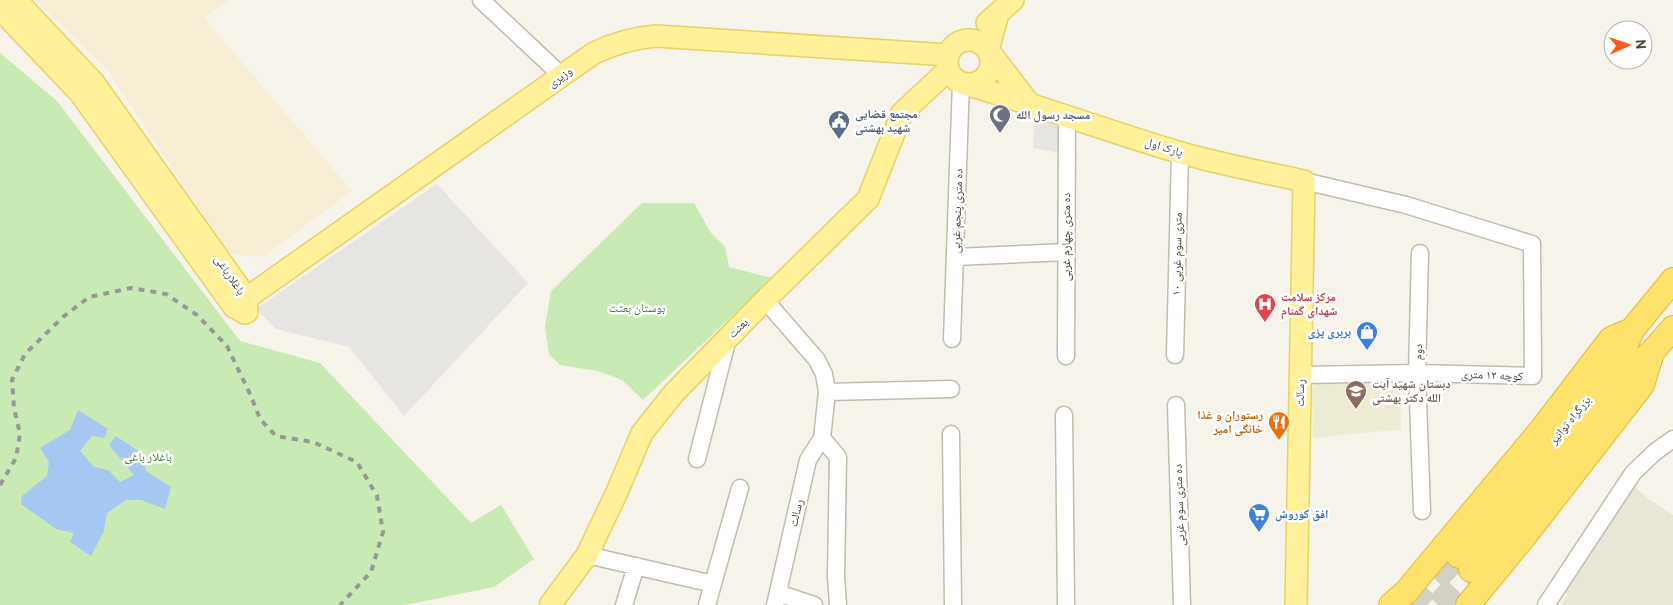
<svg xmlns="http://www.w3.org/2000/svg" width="1673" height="605" font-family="Overpass,'Noto Naskh Arabic',sans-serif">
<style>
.residential{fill:#e9e6d8}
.commercial{fill:#f7edd5}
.education{fill:#eeebd3}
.green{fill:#c9eab2}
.parking{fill:#e7e5e1}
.water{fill:#a5c8f3}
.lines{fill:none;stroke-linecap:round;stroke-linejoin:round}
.highway-tunnel{stroke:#d3d0c6;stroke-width:24;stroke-dasharray:24 12;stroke-linecap:butt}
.minor-casing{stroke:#c1bdac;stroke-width:19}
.major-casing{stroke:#e7d265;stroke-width:24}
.highway-casing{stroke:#e2bb37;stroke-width:26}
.minor{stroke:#fff;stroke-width:16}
.major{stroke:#fff099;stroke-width:21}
.highway{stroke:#ffe26b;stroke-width:24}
.rail{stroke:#989898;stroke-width:4;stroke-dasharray:6 6;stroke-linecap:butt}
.labels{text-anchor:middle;stroke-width:5;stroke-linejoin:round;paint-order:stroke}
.street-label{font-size:12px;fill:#494537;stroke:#fff}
.service-label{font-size:12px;font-weight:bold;fill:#4e5e75;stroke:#fff;text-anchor:start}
.worship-label{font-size:12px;font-weight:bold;fill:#5b616d;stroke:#fff;text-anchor:start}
.health-label{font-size:12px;font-weight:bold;fill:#be3a42;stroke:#fff;text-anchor:start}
.park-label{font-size:12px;fill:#3d7e28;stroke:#fff}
.shop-label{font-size:12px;font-weight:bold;fill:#366cbe;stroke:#fff;text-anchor:end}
.education-label{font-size:12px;font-weight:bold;fill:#785e54;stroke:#fff;text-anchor:start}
.food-label{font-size:12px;font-weight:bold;fill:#c56008;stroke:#fff;text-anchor:end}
</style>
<rect width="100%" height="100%" fill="#f5f3ea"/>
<!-- residential -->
<path class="residential" d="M1635 487 1646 497 1673 515V605H1561L1568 595 1565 592 1630 488Z"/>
<!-- commercial -->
<path class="commercial" d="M35 0H230L204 18 352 191 263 257 241 255 228 252 106 68Z"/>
<!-- education -->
<path class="education" d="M1400 378 1401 430 1371 432 1313 438 1312 389 1318 382Z"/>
<!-- green -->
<path class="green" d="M0 53 57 101 240 341 320 363 471 523 501 505 534 559 494 587 405 605H0Z
M642 203H694L711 233 725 247 729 267 772 278 643 400 622 380 598 371 560 365 549 354 545 327 551 291Z"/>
<!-- parking -->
<path class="parking" d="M1034 119 1059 126 1060 153 1033 148Z
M437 184 528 283 404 416 349 347 276 329 256 309Z"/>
<!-- water -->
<path class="water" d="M78 410 108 429 104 438 92 436 80 451 94 467 108 470 120 482 134 475 109 445 116 436 141 453 146 471 171 487 165 509 141 500H126L107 513 104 531 91 556 70 542 74 533 56 529 21 504 22 496 47 476 49 462 40 448 70 430Z"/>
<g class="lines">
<!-- highway-tunnel -->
<path class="highway-tunnel" d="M1410 605 1459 556
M1438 605 1471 570"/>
<!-- minor casing -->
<g class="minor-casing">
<path id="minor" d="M481 0 562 76
M1420 253 1417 373 1422 511
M955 257 1066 252
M765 300 817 360 824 374 827 392 822 438 808 460 775 605
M952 339 961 82
M1175 355 1180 153
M1066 356 1067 117
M1301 375 1417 373 1533 376 1532 244 1406 205 1304 181
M827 392 951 389
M1176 405 1182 605
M1064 415 1066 605
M951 434 953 605
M822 438 838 457 836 576 838 605
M697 459 728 338
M587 555 713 584
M778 593 814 605
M624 605 636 566
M707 605 740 488
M1546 605 1633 473 1655 452 1673 439"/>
</g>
<!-- major casing -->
<g class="major-casing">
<path id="major" d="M16 0 94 83 246 297 247 312
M0 9 80 93 234 307 245 313
M998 14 988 50 1028 102
M987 23 1013 0
M947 62a22 22 0 1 1 44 0a22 22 0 1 1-44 0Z
M965 84C1037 105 1107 131 1178 152 1219 164 1262 172 1304 181L1296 605
M234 307 594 53C615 43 633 38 656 36L948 55
M550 605 587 555 617 492 642 433 674 393 765 300 868 199 902 113 948 70"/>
</g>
<!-- highway casing -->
<g class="highway-casing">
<path id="highway" d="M1459 556 1582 405 1622 354 1632 330 1673 280
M1471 570 1630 371 1652 352 1673 328
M1391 605 1406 592 1542 429 1611 339 1632 330
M1468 605 1523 538 1642 385 1652 352"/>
</g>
<!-- minor -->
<use href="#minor" class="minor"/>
<!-- major -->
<use href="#major" class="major"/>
<!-- highway -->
<use href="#highway" class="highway"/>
<!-- rail -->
<path class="rail" d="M0 485 16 458 20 434 14 408 12 380 25 354 63 317 89 297 131 288 166 294 197 315 227 346 251 396 260 419 276 436 313 442 357 462 377 496 383 532 371 572 340 605"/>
</g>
<!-- icons -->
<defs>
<g id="mosque-pin" transform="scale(1.125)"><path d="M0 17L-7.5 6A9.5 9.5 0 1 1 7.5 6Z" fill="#6b7280" stroke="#fff"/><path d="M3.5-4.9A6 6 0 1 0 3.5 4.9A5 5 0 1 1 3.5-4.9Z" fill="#fff"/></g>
<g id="civic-pin" transform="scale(1.125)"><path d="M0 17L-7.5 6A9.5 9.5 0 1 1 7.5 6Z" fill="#5c6f8a" stroke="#fff"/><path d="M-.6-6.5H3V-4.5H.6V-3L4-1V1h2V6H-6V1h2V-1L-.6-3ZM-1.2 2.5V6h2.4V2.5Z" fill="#fff"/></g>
<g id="hospital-pin" transform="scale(1.125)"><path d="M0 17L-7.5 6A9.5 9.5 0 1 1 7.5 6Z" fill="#e0444e" stroke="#fff"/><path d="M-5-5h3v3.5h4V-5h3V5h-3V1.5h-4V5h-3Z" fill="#fff"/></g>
<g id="shop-pin" transform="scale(1.125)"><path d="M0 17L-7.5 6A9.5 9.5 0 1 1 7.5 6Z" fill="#3f7fe0" stroke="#fff"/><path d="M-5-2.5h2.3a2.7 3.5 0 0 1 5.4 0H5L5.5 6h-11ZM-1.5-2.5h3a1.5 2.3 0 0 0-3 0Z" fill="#fff"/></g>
<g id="school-pin" transform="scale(1.125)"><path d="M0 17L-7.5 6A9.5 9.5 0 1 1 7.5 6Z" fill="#8d6e63" stroke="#fff"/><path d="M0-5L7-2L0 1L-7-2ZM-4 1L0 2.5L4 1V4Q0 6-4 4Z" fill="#fff"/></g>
<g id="restaurant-pin" transform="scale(1.125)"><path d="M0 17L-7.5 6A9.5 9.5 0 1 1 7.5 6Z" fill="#e8710a" stroke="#fff"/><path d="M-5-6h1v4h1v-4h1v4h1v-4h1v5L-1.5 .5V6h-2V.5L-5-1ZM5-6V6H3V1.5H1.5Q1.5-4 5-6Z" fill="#fff"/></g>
<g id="supermarket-pin" transform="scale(1.125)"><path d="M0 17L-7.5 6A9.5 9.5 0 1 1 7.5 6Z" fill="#3f7fe0" stroke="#fff"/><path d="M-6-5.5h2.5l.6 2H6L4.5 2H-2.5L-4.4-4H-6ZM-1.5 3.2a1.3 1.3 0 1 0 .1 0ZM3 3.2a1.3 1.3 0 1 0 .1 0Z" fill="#fff"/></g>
</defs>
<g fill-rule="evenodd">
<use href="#mosque-pin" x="1000" y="115"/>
<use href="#civic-pin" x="839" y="121"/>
<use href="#hospital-pin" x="1265" y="304"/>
<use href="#shop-pin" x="1367" y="332"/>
<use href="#school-pin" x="1356" y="391"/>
<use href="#restaurant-pin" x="1279" y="422"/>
<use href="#supermarket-pin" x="1259" y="514"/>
</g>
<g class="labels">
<!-- street labels -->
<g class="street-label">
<text transform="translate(560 77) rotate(-35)" y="4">وزیری</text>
<text transform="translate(1164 147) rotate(17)" y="4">پارک اول</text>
<text transform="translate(957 211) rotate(-88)" y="4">ده متری پنجم غربی</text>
<text transform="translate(1066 237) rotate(-90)" y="4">ده متری چهارم غربی</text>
<text transform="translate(1177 254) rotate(-89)" y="4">۱۰ متری سوم غربی</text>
<text transform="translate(230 275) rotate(56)" y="4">باغلارباغی</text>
<text transform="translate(738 328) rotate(-45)" y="4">بعثت</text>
<text transform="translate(1418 352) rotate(-88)" y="4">دوم</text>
<text transform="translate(1492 375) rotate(2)" y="4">کوچه ۱۲ متری</text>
<text transform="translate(1300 393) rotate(-89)" y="4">رسالت</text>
<text transform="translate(1570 420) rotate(-51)" y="4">بزرگراه توانیر</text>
<text transform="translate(1179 505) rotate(-92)" y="4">ده متری سوم غربی</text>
<text transform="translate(796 513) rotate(-77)" y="4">رسالت</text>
</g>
<!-- service labels -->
<g class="service-label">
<text x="855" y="118">مجتمع قضایی<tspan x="855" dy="14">شهید بهشتی</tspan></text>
</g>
<!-- worship labels -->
<g class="worship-label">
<text x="1016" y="119">مسجد رسول الله</text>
</g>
<!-- health labels -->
<g class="health-label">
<text x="1281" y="301">مرکز سلامت<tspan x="1281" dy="14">شهدای گمنام</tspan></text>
</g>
<!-- park labels -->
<g class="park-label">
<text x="637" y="312">بوستان بعثت</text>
<text x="148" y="461">باغلار باغی</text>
</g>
<!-- shop labels -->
<g class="shop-label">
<text x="1351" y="336">بربری پزی</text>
<text x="1275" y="518" text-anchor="start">افق کوروش</text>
</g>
<!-- education labels -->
<g class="education-label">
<text x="1372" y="388">دبستان شهید آیت<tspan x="1372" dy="14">الله دکتر بهشتی</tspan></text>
</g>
<!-- food labels -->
<g class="food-label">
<text x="1263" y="419">رستوران و غذا<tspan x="1263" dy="14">خانگی امیر</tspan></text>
</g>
</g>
<!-- north arrow -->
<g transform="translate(1628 45) rotate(87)"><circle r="24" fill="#ffffff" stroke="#b6b5af"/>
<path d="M0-4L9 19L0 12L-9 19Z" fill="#ff5a17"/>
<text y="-8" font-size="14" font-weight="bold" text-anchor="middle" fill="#494537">N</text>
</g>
</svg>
